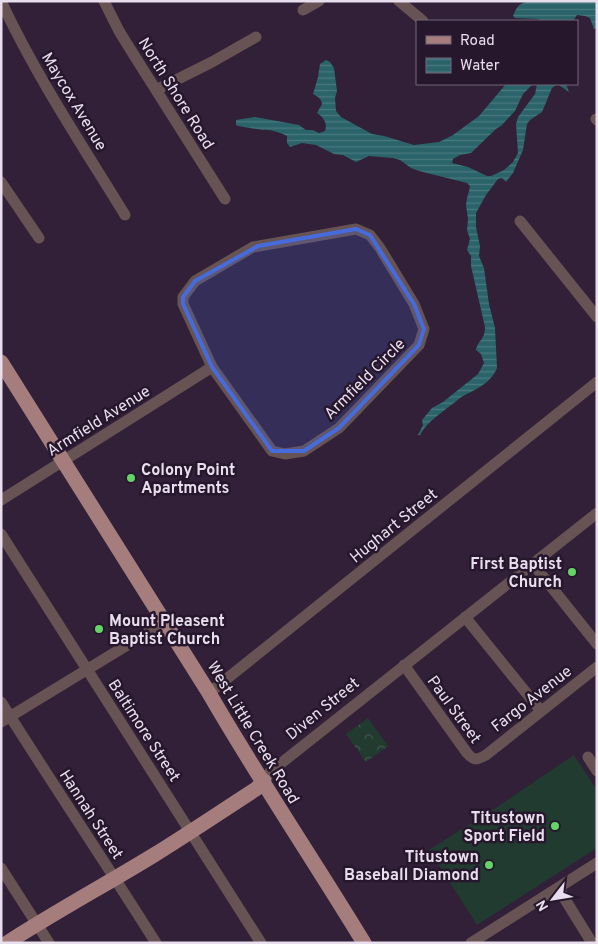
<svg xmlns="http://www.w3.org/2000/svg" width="598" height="944" font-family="Overpass,sans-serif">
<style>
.park{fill:url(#park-crowns)}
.pitch{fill:#223b30}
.water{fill:url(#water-rules)}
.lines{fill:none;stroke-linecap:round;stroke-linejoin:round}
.minor{stroke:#675353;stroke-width:11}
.major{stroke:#a67d7d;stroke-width:15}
.marked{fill:#466bdc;fill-opacity:0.2;stroke:#466bdc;stroke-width:4;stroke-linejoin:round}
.poi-dot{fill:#65d467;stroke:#27172d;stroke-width:2}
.labels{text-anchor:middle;stroke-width:5;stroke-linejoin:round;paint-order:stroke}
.street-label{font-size:16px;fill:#e9deed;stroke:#27172d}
.poi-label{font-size:16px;font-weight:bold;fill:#e9deed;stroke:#27172d;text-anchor:end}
</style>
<defs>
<pattern id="park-crowns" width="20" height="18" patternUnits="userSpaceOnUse" patternTransform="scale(1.25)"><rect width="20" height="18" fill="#223b30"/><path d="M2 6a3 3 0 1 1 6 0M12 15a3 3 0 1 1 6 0" fill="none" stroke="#42574e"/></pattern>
<pattern id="water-rules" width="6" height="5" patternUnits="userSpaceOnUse" patternTransform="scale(1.25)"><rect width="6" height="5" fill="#2a646a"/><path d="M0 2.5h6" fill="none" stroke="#497a80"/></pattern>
</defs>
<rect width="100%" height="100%" fill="#312037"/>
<!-- park -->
<path class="park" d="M368 718 388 746 366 762 346 734Z"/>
<!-- pitch -->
<path class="pitch" d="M574 755 597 790V848L477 925 429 850 500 805Z"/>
<!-- water -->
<path class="water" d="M532 1H597V28L594 29 590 18 585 16 577 15 573 21H539V19L515 18 513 16C518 4 520 3 532 1Z
M326 60 330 62 334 68 337 91 335 98 336 111 341 117 372 134 384 136 414 145 439 142 453 135 479 116 506 84H533L523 94 515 111 501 126 496 129 471 153 460 155 453 159 452 163 468 167 487 176H491L504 170 513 162 518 153 516 124 518 117 535 94 537 84H566L569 92 559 85H556L552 88 542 112 530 120 527 124 523 150 513 173 506 182 502 178 498 179 486 195 476 213V227L480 246 479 256 484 268 489 304 495 328 497 368C490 385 475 389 460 398 457 400 455 403 451 405 439 415 428 421 420 435H418L423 425 422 420 432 408 443 402 478 374 484 363 481 354 476 350C478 340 485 340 485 327L471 266V256L467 250 470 239 467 230 468 219 466 205 467 198 469 191 470 186 467 183 419 171 411 168 400 160 393 158 369 156 356 162 343 155 334 154 316 145 302 143 290 147 287 143V136C281 133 269 129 263 130L238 126 236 125V120L255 117 299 125 306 130H313L319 133 325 131C328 123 323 117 317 113L322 104C321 98 318 97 313 94L318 77 320 64Z"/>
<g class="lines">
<!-- minor -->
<path class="minor" d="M1 1C36 76 82 145 125 215
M104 1 119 31 137 60 225 199
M399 1 423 21
M303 10 319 1
M156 90 212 62 256 37
M596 119 597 120
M1 182 39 238
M520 221 597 317
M356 229 370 235 380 248 414 304 424 329 419 345 339 428 304 451 285 454 272 451 212 367 183 304V297L195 281 253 247Z
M1 500 212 367
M1 534 261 943
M533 564 597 644
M465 617 541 711
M404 665 467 753C474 761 477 760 486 755L597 667
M209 693 597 382
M1 702C52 783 105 862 156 943
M1 722 165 622
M588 757 597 771
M264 781 270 772 597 513
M1 868 49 943
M558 888 592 943
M471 943 597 863"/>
<!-- major -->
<path class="major" d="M1 362 209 693C258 778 313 859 364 943
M7 943C55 912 105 885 154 855 188 834 222 811 256 789L264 781"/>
</g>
<!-- marked area -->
<path class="marked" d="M356 229 370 235 414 304 424 329 419 345 339 428 304 451H272L212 367 183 304V297L195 281 258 246Z"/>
<!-- markers -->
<g class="poi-dot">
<circle cx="131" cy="478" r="5"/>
<circle cx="572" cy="572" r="5"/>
<circle cx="99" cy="629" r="5"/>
<circle cx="555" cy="826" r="5"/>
<circle cx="489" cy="865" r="5"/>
</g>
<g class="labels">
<!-- street labels -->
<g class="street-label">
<text transform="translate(177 93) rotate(58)" y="6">North Shore Road</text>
<text transform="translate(75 101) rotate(59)" y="6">Maycox Avenue</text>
<text transform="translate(364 378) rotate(-45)" y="6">Armfield Circle</text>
<text transform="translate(98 420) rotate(-32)" y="6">Armfield Avenue</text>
<text transform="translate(393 525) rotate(-39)" y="6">Hughart Street</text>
<text transform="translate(531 698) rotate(-38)" y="6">Fargo Avenue</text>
<text transform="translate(322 708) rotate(-39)" y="6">Diven Street</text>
<text transform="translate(455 709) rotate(54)" y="6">Paul Street</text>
<text transform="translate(145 730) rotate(57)" y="6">Baltimore Street</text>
<text transform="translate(254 732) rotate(59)" y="6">West Little Creek Road</text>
<text transform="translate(92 814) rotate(57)" y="6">Hannah Street</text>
</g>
<!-- poi labels -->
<g class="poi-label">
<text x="141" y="475" text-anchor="start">Colony Point<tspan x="141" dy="18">Apartments</tspan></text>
<text x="562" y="569">First Baptist<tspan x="562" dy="18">Church</tspan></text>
<text x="109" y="626" text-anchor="start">Mount Pleasent<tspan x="109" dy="18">Baptist Church</tspan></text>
<text x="545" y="823">Titustown<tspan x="545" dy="18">Sport Field</tspan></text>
<text x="479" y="862">Titustown<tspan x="479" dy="18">Baseball Diamond</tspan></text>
</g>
</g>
<!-- border -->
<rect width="598" height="944" fill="none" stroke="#e9deed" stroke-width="5"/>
<!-- legend -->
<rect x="416" y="20" width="162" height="65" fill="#27172d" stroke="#75677a"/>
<rect x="426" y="36" width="25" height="8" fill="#a67d7d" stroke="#75677a"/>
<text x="460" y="45" font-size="15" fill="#e9deed">Road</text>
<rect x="426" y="58" width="25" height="15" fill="url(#water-rules)" stroke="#75677a"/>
<text x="460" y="70" font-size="15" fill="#e9deed">Water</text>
<!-- north arrow -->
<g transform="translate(553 899) rotate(239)" stroke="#27172d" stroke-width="4" paint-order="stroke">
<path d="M0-4L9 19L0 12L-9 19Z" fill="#e9deed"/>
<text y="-8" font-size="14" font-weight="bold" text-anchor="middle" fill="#e9deed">N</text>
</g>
</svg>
